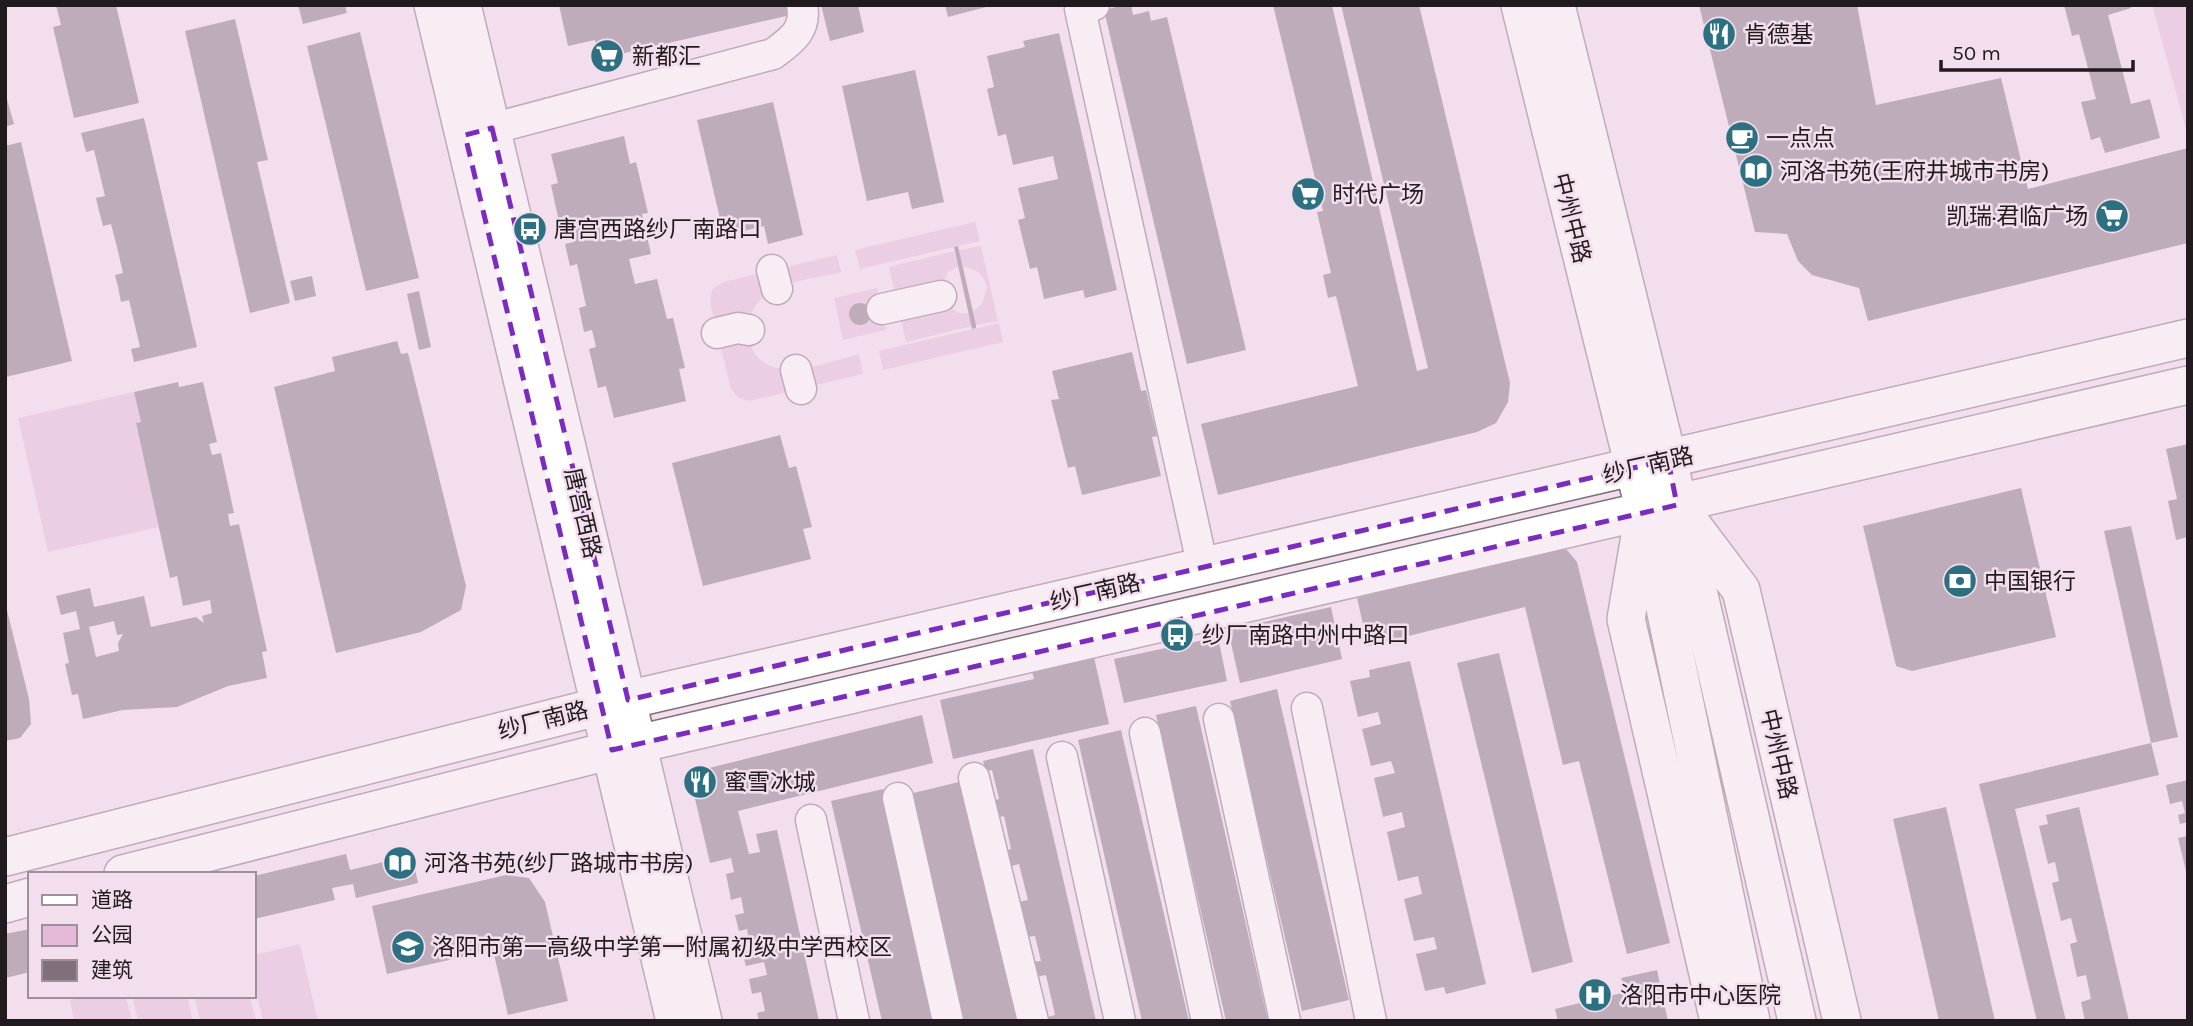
<svg xmlns="http://www.w3.org/2000/svg" width="2193" height="1026" font-family="Karla,'Noto Sans SC',sans-serif">
<style>
.green{fill:#e5bad9}
.building{fill:#816f7c;fill-rule:evenodd}
.lines{fill:none;stroke-linecap:round;stroke-linejoin:round}
.minor-casing{stroke:#806e7b;stroke-width:33}
.major-casing{stroke:#806e7b;stroke-width:40}
.minor{stroke:#fff;stroke-width:30}
.major{stroke:#fff;stroke-width:37}
.marked{fill:none;stroke:#7b2cbf;stroke-width:5;stroke-dasharray:14 9;stroke-linejoin:round}
.labels{text-anchor:middle;stroke-width:5;stroke-linejoin:round;paint-order:stroke}
.poi-label{font-size:23px;fill:#211a1e;stroke:#f2deec;text-anchor:start}
.street-label{font-size:23px;fill:#211a1e;stroke:#f2deec}
</style>
<rect width="100%" height="100%" fill="#f2deec"/>
<!-- green -->
<path class="green" d="M2152 5H2188V133H2187Z
M975 222 980 241 860 269 855 250Z
M981 246 998 321 976 325 973 311 982 304 987 288C984 275 977 268 963 267L959 250Z
M954 251 958 267 948 272 941 287 945 304 959 313H969L972 326 906 342 889 267Z
M837 255 841 272C818 278 788 280 768 293 756 302 748 315 748 330 752 392 823 364 859 354L863 374 749 401 739 398 731 389 710 303 712 290 723 282Z
M877 288 886 330 843 340 834 298Z
M999 323 1003 342 883 370 879 351Z
M134 392 141 422 136 424 159 527 48 552 18 418Z
M300 944 318 1021H263L254 982V955Z
M88 996H126L132 1021H74L70 1000Z
M132 996H187L193 1021H138Z
M194 996H250L256 1021H200Z"/>
<!-- building -->
<path class="building" d="M56 5H116L139 103 74 118 53 27 61 25Z
M298 5H345L347 13 303 24Z
M559 5H793L795 14 599 59 595 40 568 46Z
M821 5H858L864 32 830 41Z
M945 5H989L990 6 948 17Z
M1124 5H1131L1133 15 1149 11 1151 21 1167 17 1246 350 1187 364 1104 10Z
M1273 5H1332L1417 371 1428 368 1341 5H1419L1510 383 1508 402 1496 423 1477 432 1218 495 1201 424 1358 386 1336 296 1328 298 1323 275 1331 273 1317 212 1323 211Z
M1699 5H1857L1876 105 2001 78 2028 189 2188 148V243L1868 321 1859 288 1812 275 1798 261 1787 234 1755 232Z
M2064 5H2130L2131 8 2108 15 2131 104 2150 99 2160 138 2105 153 2100 137 2091 140 2081 102 2096 99 2079 34 2072 36Z
M235 19 268 160 257 162 290 303 250 313 185 31Z
M360 32 419 278 366 291 307 46Z
M1059 33 1117 290 1085 298 1083 290 1044 299 1037 267 1030 269 1018 220 1025 218 1018 188 1058 179 1053 156 1013 165 1006 134 998 136 987 89 994 87 987 56 1025 47 1023 41Z
M915 70 944 202 912 209 908 192 867 201 842 86Z
M5 92 14 124 5 127Z
M773 102 803 235 768 244 764 226 724 236 697 120Z
M144 118 197 347 134 362 131 349 140 347 129 300 121 302 118 287 115 275 123 273 117 247 111 224 103 226 99 211 96 198 105 196 94 150 86 152 81 133Z
M624 136 630 164 636 162 648 213 642 214 651 254 629 259 635 284 657 279 667 319 673 318 685 368 679 369 686 401 614 418 606 386 598 388 589 349 596 347 592 330 584 332 579 308 586 306 577 264 570 266 565 244 574 242 569 224 560 226 551 185 558 183 551 154Z
M21 142 72 361 6 377 5 146Z
M958 246 976 325V328L972 329 954 247Z
M312 276 316 296 295 301 290 281Z
M419 291 431 347 419 350 407 294Z
M849 314a11 11 0 1 1 22 0a11 11 0 1 1-22 0Z
M397 341 401 354 408 353 466 586 461 610 421 632 336 653 274 387 335 371 332 357Z
M1132 352 1141 391 1146 390 1157 436 1152 437 1161 476 1082 495 1075 466 1068 468 1051 400 1059 399 1052 371Z
M178 382 179 387 203 382 217 442 209 444 212 455 221 453 234 513 228 514 230 526 239 524 267 651 262 652 267 678 228 686 177 707 123 710 83 719 78 694 72 695 65 664 69 663 63 633 80 629 76 611 61 615 56 596 90 588 94 607 144 596 151 627 196 617 204 623 202 616 212 613 210 600 183 606 177 576 170 578 136 423 141 422 134 392ZM114 621 117 635 123 634 118 643 119 651 96 657 89 627Z
M780 435 789 468 796 466 812 527 803 529 811 559 703 586 672 463Z
M2188 444V537L2176 540 2168 501 2177 499 2166 449Z
M2021 488 2056 637 1912 671 1896 666 1863 526Z
M2131 526 2178 737 2151 743 2104 531Z
M1553 549 1567 550 1577 562 1670 943 1627 954 1579 761 1563 765 1525 607 1368 646 1357 598Z
M5 602 29 699 31 724 20 738 5 741Z
M1331 607 1342 659 1240 683 1228 630Z
M1218 637 1227 681 1124 703 1114 659Z
M1499 653 1573 962 1532 973 1457 663Z
M1094 657 1109 724 953 759 940 700 1034 679 1032 672Z
M1410 661 1486 984 1446 994 1444 987 1425 991 1416 954 1437 949 1434 937 1414 941 1404 899 1422 894 1418 876 1398 881 1387 832 1405 827 1402 812 1383 817 1374 778 1395 773 1391 761 1371 766 1362 729 1381 724 1378 712 1358 717 1350 681 1370 677 1369 670Z
M1277 689 1349 1000 1302 1011 1230 701Z
M1196 706 1268 1021H1226L1156 715Z
M922 715 933 763 738 811 749 854 760 852 756 834 777 830 819 1021H759L757 1013 765 1011 761 992 752 994 749 979 767 975 764 962 746 966 742 952 751 950 747 929 739 931 735 915 744 913 741 897 731 900 726 874 734 872 731 858 710 863 689 773Z
M1121 730 1189 1021H1142L1078 740Z
M2151 743 2159 775 2015 809 2066 1021H2037L1979 784Z
M1033 749 1096 1021H1049L1048 1017 1055 1015 1046 975 1036 977 1033 962 1041 961 1035 936 1027 937 1019 902 1028 900 1019 864 1008 867 1004 851 1011 849 1004 816 996 818 992 801 999 799 992 770 986 772 983 761Z
M2188 780V822L2180 824 2178 815 2185 813 2182 801 2170 804 2166 785Z
M963 781 1019 1021H962L909 794Z
M883 789 938 1021H882L831 801Z
M1946 807 1995 1021H1939L1893 819Z
M2079 807 2129 1021H2085L2081 1002 2091 999 2086 975 2077 977 2070 944 2077 942 2071 918 2061 921 2052 883 2059 881 2055 862 2048 864 2039 826 2048 824 2046 815Z
M2188 836V875H2187L2178 838Z
M346 854 350 870 412 855 418 883 356 898 353 884 332 888 335 900 254 919V876Z
M506 875 529 878 545 902 568 1001 508 1015 493 950 387 974 372 906Z
M30 929V972L5 978V934Z
M1657 970 1668 1021H1558L1555 1009 1626 992 1621 978Z"/>
<g class="lines">
<!-- minor casing -->
<g class="minor-casing">
<path id="minor" d="M1094 5 1080 9 1203 568
M472 134 773 54C791 41 807 30 802 5
M772 270 777 289
M882 309 941 296
M717 333 738 328 749 330
M796 370 801 389
M1307 708 1371 1021
M1219 719 1285 1021
M1145 733 1207 1021
M1062 757 1120 1021
M974 778 1033 1021
M898 798 948 1021
M811 820 854 1021"/>
</g>
<!-- major casing -->
<g class="major-casing">
<path id="major" d="M433 5 675 1021
M462 5 703 1021
M1520 5 1645 512 1751 1021
M1556 5 1668 460 1797 1021
M1686 517 1741 590 1842 1021
M1641 530 1626 619 1719 1021
M5 857 601 706 2188 338
M123 874 612 750 2188 385
M5 904 30 897"/>
</g>
<!-- minor -->
<use href="#minor" class="minor"/>
<!-- major -->
<use href="#major" class="major"/>
</g>
<!-- marked area -->
<path d="M0 0H2193V1026H0ZM492 128 628 700 1668 460 1677 505 612 750 465 135Z" fill="#f2deec" fill-opacity=".55" fill-rule="evenodd"/>
<path class="marked" d="M492 128 628 700 1668 460 1677 505 612 750 465 135Z"/>
<!-- icons -->
<defs>
<g id="restaurant-disc" transform="scale(1.75)"><circle r="9.5" fill="#2c7081" stroke="#f2deec"/><path d="M-5-6h1v4h1v-4h1v4h1v-4h1v5L-1.5 .5V6h-2V.5L-5-1ZM5-6V6H3V1.5H1.5Q1.5-4 5-6Z" fill="#fff"/></g>
<g id="supermarket-disc" transform="scale(1.75)"><circle r="9.5" fill="#2c7081" stroke="#f2deec"/><path d="M-6-5.5h2.5l.6 2H6L4.5 2H-2.5L-4.4-4H-6ZM-1.5 3.2a1.3 1.3 0 1 0 .1 0ZM3 3.2a1.3 1.3 0 1 0 .1 0Z" fill="#fff"/></g>
<g id="cafe-disc" transform="scale(1.75)"><circle r="9.5" fill="#2c7081" stroke="#f2deec"/><path d="M-5.5-4.5H6V0H3Q3 3.5 0 3.5H-2.5Q-5.5 3.5-5.5 0ZM3-3.2v2h1.7v-2ZM-6 4.5H4V6H-6Z" fill="#fff"/></g>
<g id="library-disc" transform="scale(1.75)"><circle r="9.5" fill="#2c7081" stroke="#f2deec"/><path d="M-6-4Q-3-5.5-.7-3.5V5Q-3 3-6 4ZM6-4Q3-5.5 .7-3.5V5Q3 3 6 4Z" fill="#fff"/></g>
<g id="bus-disc" transform="scale(1.75)"><circle r="9.5" fill="#2c7081" stroke="#f2deec"/><path d="M-5-6H5V4H4V6H2V4H-2V6H-4V4H-5ZM-3.5-4V0h7V-4ZM-3.5 1.2v1.5H-2V1.2ZM2 1.2v1.5H3.5V1.2Z" fill="#fff"/></g>
<g id="bank-disc" transform="scale(1.75)"><circle r="9.5" fill="#2c7081" stroke="#f2deec"/><path d="M-6-4H6V4H-6ZM0-2.3a2.3 2.3 0 1 0 0 4.6a2.3 2.3 0 1 0 0-4.6Z" fill="#fff"/></g>
<g id="school-disc" transform="scale(1.75)"><circle r="9.5" fill="#2c7081" stroke="#f2deec"/><path d="M0-5L7-2L0 1L-7-2ZM-4 1L0 2.5L4 1V4Q0 6-4 4Z" fill="#fff"/></g>
<g id="hospital-disc" transform="scale(1.75)"><circle r="9.5" fill="#2c7081" stroke="#f2deec"/><path d="M-5-5h3v3.5h4V-5h3V5h-3V1.5h-4V5h-3Z" fill="#fff"/></g>
</defs>
<g fill-rule="evenodd">
<use href="#restaurant-disc" x="1719" y="34"/>
<use href="#supermarket-disc" x="607" y="56"/>
<use href="#cafe-disc" x="1742" y="138"/>
<use href="#library-disc" x="1756" y="171"/>
<use href="#supermarket-disc" x="1308" y="194"/>
<use href="#supermarket-disc" x="2112" y="216"/>
<use href="#bus-disc" x="530" y="229"/>
<use href="#bank-disc" x="1960" y="581"/>
<use href="#bus-disc" x="1177" y="635"/>
<use href="#restaurant-disc" x="700" y="782"/>
<use href="#library-disc" x="400" y="863"/>
<use href="#school-disc" x="408" y="947"/>
<use href="#hospital-disc" x="1595" y="995"/>
</g>
<g class="labels">
<!-- poi labels -->
<g class="poi-label">
<text x="1744" y="42">肯德基</text>
<text x="632" y="64">新都汇</text>
<text x="1766" y="146">一点点</text>
<text x="1780" y="179">河洛书苑(王府井城市书房)</text>
<text x="1332" y="202">时代广场</text>
<text x="2088" y="224" text-anchor="end">凯瑞·君临广场</text>
<text x="554" y="237">唐宫西路纱厂南路口</text>
<text x="1984" y="589">中国银行</text>
<text x="1202" y="643">纱厂南路中州中路口</text>
<text x="724" y="790">蜜雪冰城</text>
<text x="424" y="871">河洛书苑(纱厂路城市书房)</text>
<text x="432" y="955">洛阳市第一高级中学第一附属初级中学西校区</text>
<text x="1620" y="1003">洛阳市中心医院</text>
</g>
<!-- street labels -->
<g class="street-label">
<text transform="translate(1572 218) rotate(76)" y="8">中州中路</text>
<text transform="translate(1648 465) rotate(-13)" y="8">纱厂南路</text>
<text transform="translate(583 513) rotate(77)" y="8">唐宫西路</text>
<text transform="translate(1095 592) rotate(-13)" y="8">纱厂南路</text>
<text transform="translate(543 720) rotate(-14)" y="8">纱厂南路</text>
<text transform="translate(1779 754) rotate(77)" y="8">中州中路</text>
</g>
</g>
<!-- border -->
<rect width="2193" height="1026" fill="none" stroke="#211a1e" stroke-width="14"/>
<!-- legend -->
<rect x="28" y="872" width="228" height="126" fill="#f2deec" stroke="#9e909a" stroke-width="2"/>
<rect x="42" y="895" width="35" height="10" fill="#ffffff" stroke="#9e909a" stroke-width="2"/>
<text x="91" y="907" font-size="21" fill="#211a1e">道路</text>
<rect x="42" y="925" width="35" height="21" fill="#e5bad9" stroke="#9e909a" stroke-width="2"/>
<text x="91" y="942" font-size="21" fill="#211a1e">公园</text>
<rect x="42" y="960" width="35" height="21" fill="#816f7c" stroke="#9e909a" stroke-width="2"/>
<text x="91" y="977" font-size="21" fill="#211a1e">建筑</text>
<!-- scale -->
<path d="M1941 60v10h192v-10" fill="none" stroke="#211a1e" stroke-width="3.5"/>
<text x="1952" y="60" font-size="21" fill="#211a1e" stroke="#f2deec" stroke-width="5" paint-order="stroke">50 m</text>
</svg>
